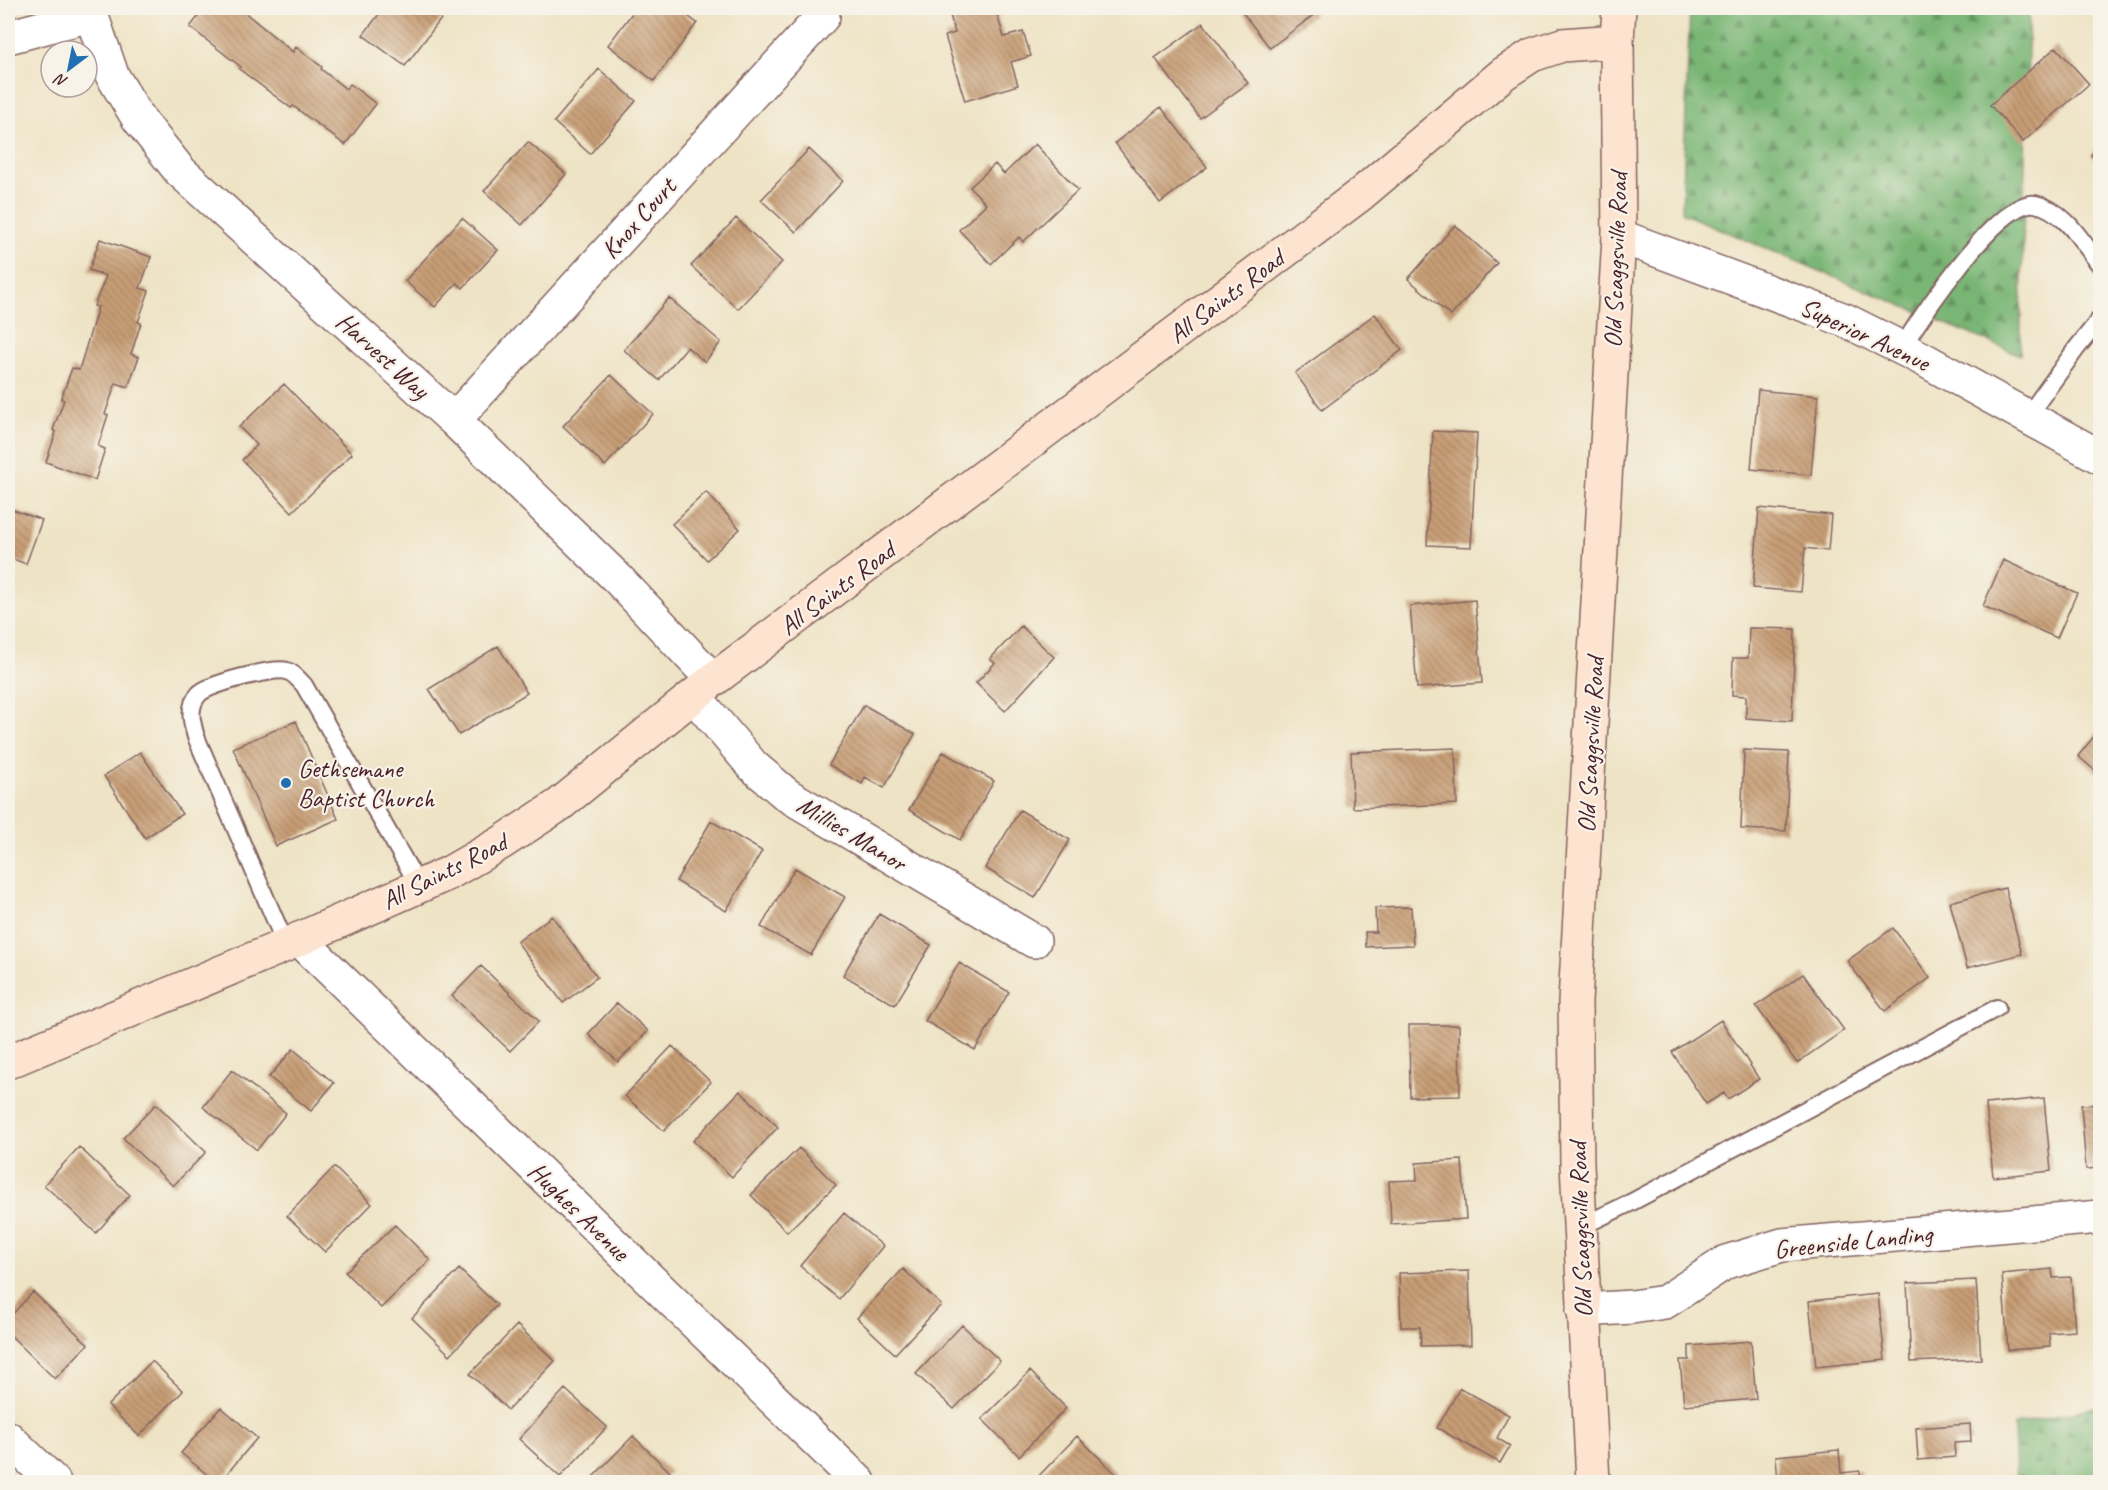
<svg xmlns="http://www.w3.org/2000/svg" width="2108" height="1490" font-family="Caveat,sans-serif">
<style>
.forest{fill:url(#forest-firs);stroke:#626a50;stroke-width:1.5}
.building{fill:url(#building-back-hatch)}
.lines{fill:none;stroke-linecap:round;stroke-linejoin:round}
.lane-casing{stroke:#836461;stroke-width:20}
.street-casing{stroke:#836461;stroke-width:36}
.secondary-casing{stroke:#836461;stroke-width:36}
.lane{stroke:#fff;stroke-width:16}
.street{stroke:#fff;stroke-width:33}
.secondary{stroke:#fde4d0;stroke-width:33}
.poi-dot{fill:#1f6fb2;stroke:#f7f3e8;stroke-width:2}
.labels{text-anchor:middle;stroke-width:4.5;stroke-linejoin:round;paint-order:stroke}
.street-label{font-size:26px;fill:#4a1f2b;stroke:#f7f3e8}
.poi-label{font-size:26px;fill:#4a1f2b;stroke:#f7f3e8;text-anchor:start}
</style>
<defs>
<pattern id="forest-firs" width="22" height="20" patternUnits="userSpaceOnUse" patternTransform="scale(1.5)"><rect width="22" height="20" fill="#79b675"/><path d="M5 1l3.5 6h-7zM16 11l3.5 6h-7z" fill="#659360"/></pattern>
<pattern id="building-back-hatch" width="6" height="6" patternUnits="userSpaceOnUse" patternTransform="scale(1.5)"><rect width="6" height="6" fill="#c79e76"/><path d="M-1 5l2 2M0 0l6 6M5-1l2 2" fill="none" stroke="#a48061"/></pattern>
</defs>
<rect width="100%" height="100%" fill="#f7f3e8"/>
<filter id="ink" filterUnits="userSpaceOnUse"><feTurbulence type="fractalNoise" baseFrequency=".0167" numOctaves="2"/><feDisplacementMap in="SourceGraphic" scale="12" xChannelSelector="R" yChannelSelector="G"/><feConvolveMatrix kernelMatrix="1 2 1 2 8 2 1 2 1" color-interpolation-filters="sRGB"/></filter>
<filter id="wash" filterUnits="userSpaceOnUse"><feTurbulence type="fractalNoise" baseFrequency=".008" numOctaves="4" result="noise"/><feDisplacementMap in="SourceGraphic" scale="24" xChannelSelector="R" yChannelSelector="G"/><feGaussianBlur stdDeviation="1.35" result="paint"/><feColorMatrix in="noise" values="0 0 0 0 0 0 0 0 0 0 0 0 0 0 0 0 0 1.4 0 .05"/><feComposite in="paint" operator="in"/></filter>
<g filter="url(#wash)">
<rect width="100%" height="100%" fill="#eee3c5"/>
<!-- forest -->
<path class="forest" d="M1690 8H2029L2020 355 1682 213Z
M2100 1406V1482H2016L2014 1425Z"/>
<g id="blocks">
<!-- building -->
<path class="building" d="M205 8H246L243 11 293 52 296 47 322 67 321 69 346 89 350 84 376 104 345 145 293 106 291 108 239 69 241 67 190 27Z
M391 8H446L442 13 444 15 405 66 363 35 383 9 388 12Z
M636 8H677L697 23 654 81 608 45Z
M948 8H995L1004 37 1023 32 1031 56 1011 62 1018 85 965 101 945 36 955 33Z
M1239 8H1310L1315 14 1270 48Z
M1203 23 1248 83 1200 118 1155 58Z
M2056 47 2089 84 2023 142 1990 105Z
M599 69 636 101 590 154 554 122Z
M1161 107 1207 167 1160 203 1115 143Z
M528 142 566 174 522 225 484 191Z
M2100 143V163L2091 155Z
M1035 144 1078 190 1023 242 1019 237 991 264 959 230 986 204 970 187 995 164 1004 174Z
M809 149 843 181 796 232 761 200Z
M462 218 498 250 463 288 457 283 435 307 405 281Z
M736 218 782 262 738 309 691 266Z
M1455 225 1497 263 1451 316 1408 279Z
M100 239 151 257 140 288 149 291 138 322 141 323 131 354 139 357 128 387 116 383 105 414 108 415 98 446 105 449 95 480 46 462 56 432 53 430 64 400 61 399 72 368 79 370 98 307 94 306 106 276 89 270Z
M669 298 721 342 705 362 687 347 659 380 624 350Z
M1375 314 1402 350 1322 410 1295 373Z
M611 375 653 414 605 466 563 426Z
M284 384 352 454 292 512 242 460 257 445 239 427Z
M1758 390 1818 396 1811 475 1751 469Z
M1433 431 1477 433 1471 547 1427 545Z
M706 492 740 529 707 560 672 524Z
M8 505 12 507 11 509 42 520 26 564 8 557Z
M1759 508 1831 515 1828 551 1805 548 1801 592 1753 588Z
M2003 560 2077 593 2057 638 1983 606Z
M1475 600 1482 683 1417 688 1410 606Z
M1021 626 1054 657 1005 711 976 683 995 663 990 659Z
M1749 628 1795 629 1792 721 1746 718V696L1732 695 1733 658H1748Z
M498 646 527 693 459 735 429 689Z
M864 705 915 734 884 788 865 777 862 784 829 765Z
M296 721 338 819 276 846 233 748Z
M2100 729V775L2078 756Z
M1455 748 1457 804 1353 808 1351 752Z
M1744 750 1789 752 1786 831 1741 829Z
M140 752 182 814 145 838 104 776Z
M943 752 994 781 960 840 909 810Z
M1020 810 1070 840 1035 898 985 868Z
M711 821 762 851 726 911 676 881Z
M795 868 845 897 811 955 761 927Z
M2005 888 2022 954 1967 968 1950 902Z
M1411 907 1413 945 1366 947 1365 932H1376L1375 908Z
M879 914 931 945 895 1005 843 975Z
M552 916 597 977 563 1003 517 942Z
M1893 928 1930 978 1885 1011 1847 961Z
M959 963 1009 992 975 1050 925 1021Z
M481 966 539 1021 510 1051 452 996Z
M1803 974 1844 1030 1797 1063 1756 1006Z
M617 1003 648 1031 618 1062 588 1034Z
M1721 1020 1759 1079 1728 1099 1724 1093 1706 1104 1672 1052Z
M1409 1025H1459L1460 1096 1410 1097Z
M672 1046 711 1082 664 1131 625 1096Z
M293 1049 334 1083 311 1111 269 1077Z
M232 1070 286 1113 257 1150 203 1107Z
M740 1091 778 1127 732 1177 693 1141Z
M2044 1098 2051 1171 1993 1177 1986 1104Z
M156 1104 206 1152 173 1186 123 1138Z
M2100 1104V1168L2086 1169 2081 1105Z
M79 1147 130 1195 96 1233 44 1185Z
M799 1148 836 1185 787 1232 751 1195Z
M1462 1160 1466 1219 1391 1224 1389 1181 1417 1180 1416 1163Z
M334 1167 372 1204 325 1252 287 1216Z
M844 1213 883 1246 839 1299 800 1266Z
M395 1225 430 1260 381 1308 345 1272Z
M459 1269 497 1305 450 1355 412 1318Z
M903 1269 941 1305 895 1354 857 1318Z
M2052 1269 2053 1278 2071 1277 2075 1331 2049 1333 2050 1347 2008 1350 2002 1274Z
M1469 1271 1471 1345 1421 1346 1420 1327H1401L1399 1273Z
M1976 1280 1981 1359 1911 1362 1907 1283Z
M33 1292 88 1344 55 1379 8 1333V1319Z
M1878 1294 1885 1360 1816 1367 1809 1301Z
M517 1325 555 1361 508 1410 470 1374Z
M962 1325 1000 1361 954 1409 916 1374Z
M1751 1341 1756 1399 1684 1405 1680 1360H1689V1346Z
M152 1361 183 1391 139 1436 108 1405Z
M1030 1371 1066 1408 1019 1456 982 1419Z
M1460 1388 1509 1415 1497 1438 1510 1446 1500 1463 1437 1428Z
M565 1389 607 1427 560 1477 519 1439Z
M221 1407 257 1438 220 1482H216L181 1453Z
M1970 1424 1971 1442 1954 1443 1955 1457 1918 1460 1916 1428Z
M633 1436 670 1472 660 1482H588Z
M1077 1436 1115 1473 1106 1482H1033Z
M1839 1450 1841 1473 1860 1471 1861 1482H1778L1776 1456Z"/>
</g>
</g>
<g filter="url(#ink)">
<use href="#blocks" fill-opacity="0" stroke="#836461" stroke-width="1.5"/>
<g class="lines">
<!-- lane casing -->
<g class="lane-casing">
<path id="lane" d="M1901 349C1919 320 1999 198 2035 204 2064 209 2083 243 2100 265
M2027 417 2076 349 2100 319
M286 945 196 737C192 723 187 707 199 694 208 684 274 667 287 671 294 673 299 680 304 685L419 886
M1580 1227 1630 1203 1997 1008"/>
</g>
<!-- street casing -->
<g class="street-casing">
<path id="street" d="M89 8 112 75 138 118 180 171 454 420 617 578 713 680
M8 37 90 15
M1619 236 1845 320 1921 358 2100 457
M454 420 823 16
M694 696 753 766 787 795 1034 941
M299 939 859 1482
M1583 1310 1632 1307 1665 1302 1726 1262 1782 1245 2100 1217
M8 1438 54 1482"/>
</g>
<!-- secondary casing -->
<g class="secondary-casing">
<path id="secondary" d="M8 1062 286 945 449 873 501 843 559 805 713 680 1361 194 1503 74 1532 55 1562 45 1617 41
M1593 1482 1577 1164 1575 1002 1619 236 1617 41 1619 8"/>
</g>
<!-- lane -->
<use href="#lane" class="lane"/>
<!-- street -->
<use href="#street" class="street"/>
<!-- secondary -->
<use href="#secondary" class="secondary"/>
</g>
</g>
<!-- markers -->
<circle class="poi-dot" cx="286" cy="783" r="6"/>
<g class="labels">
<!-- street labels -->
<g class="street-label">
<text transform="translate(638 218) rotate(-48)" y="9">Knox Court</text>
<text transform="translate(1615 260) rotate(-88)" y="9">Old Scaggsville Road</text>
<text transform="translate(1226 296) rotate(-37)" y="9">All Saints Road</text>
<text transform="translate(1865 334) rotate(25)" y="9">Superior Avenue</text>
<text transform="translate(383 355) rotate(42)" y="9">Harvest Way</text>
<text transform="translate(837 588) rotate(-37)" y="9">All Saints Road</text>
<text transform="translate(1590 745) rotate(-87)" y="9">Old Scaggsville Road</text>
<text transform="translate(852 833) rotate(31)" y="9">Millies Manor</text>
<text transform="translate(444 871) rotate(-27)" y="9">All Saints Road</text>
<text transform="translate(579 1211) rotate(44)" y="9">Hughes Avenue</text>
<text transform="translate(1580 1230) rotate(-92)" y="9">Old Scaggsville Road</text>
<text transform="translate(1853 1241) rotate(-6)" y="9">Greenside Landing</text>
</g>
<!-- poi labels -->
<g class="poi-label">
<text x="298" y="777">Gethsemane<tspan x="298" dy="30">Baptist Church</tspan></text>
</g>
</g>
<!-- margin -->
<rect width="2108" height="1490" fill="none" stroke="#f7f3e8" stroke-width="30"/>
<!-- north arrow -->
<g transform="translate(69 69) rotate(212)"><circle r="28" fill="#f7f3e8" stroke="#b29e9c" stroke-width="1.5"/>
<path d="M0-4.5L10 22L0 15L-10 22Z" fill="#1f6fb2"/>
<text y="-9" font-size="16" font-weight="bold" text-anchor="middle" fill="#4a1f2b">N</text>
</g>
</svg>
